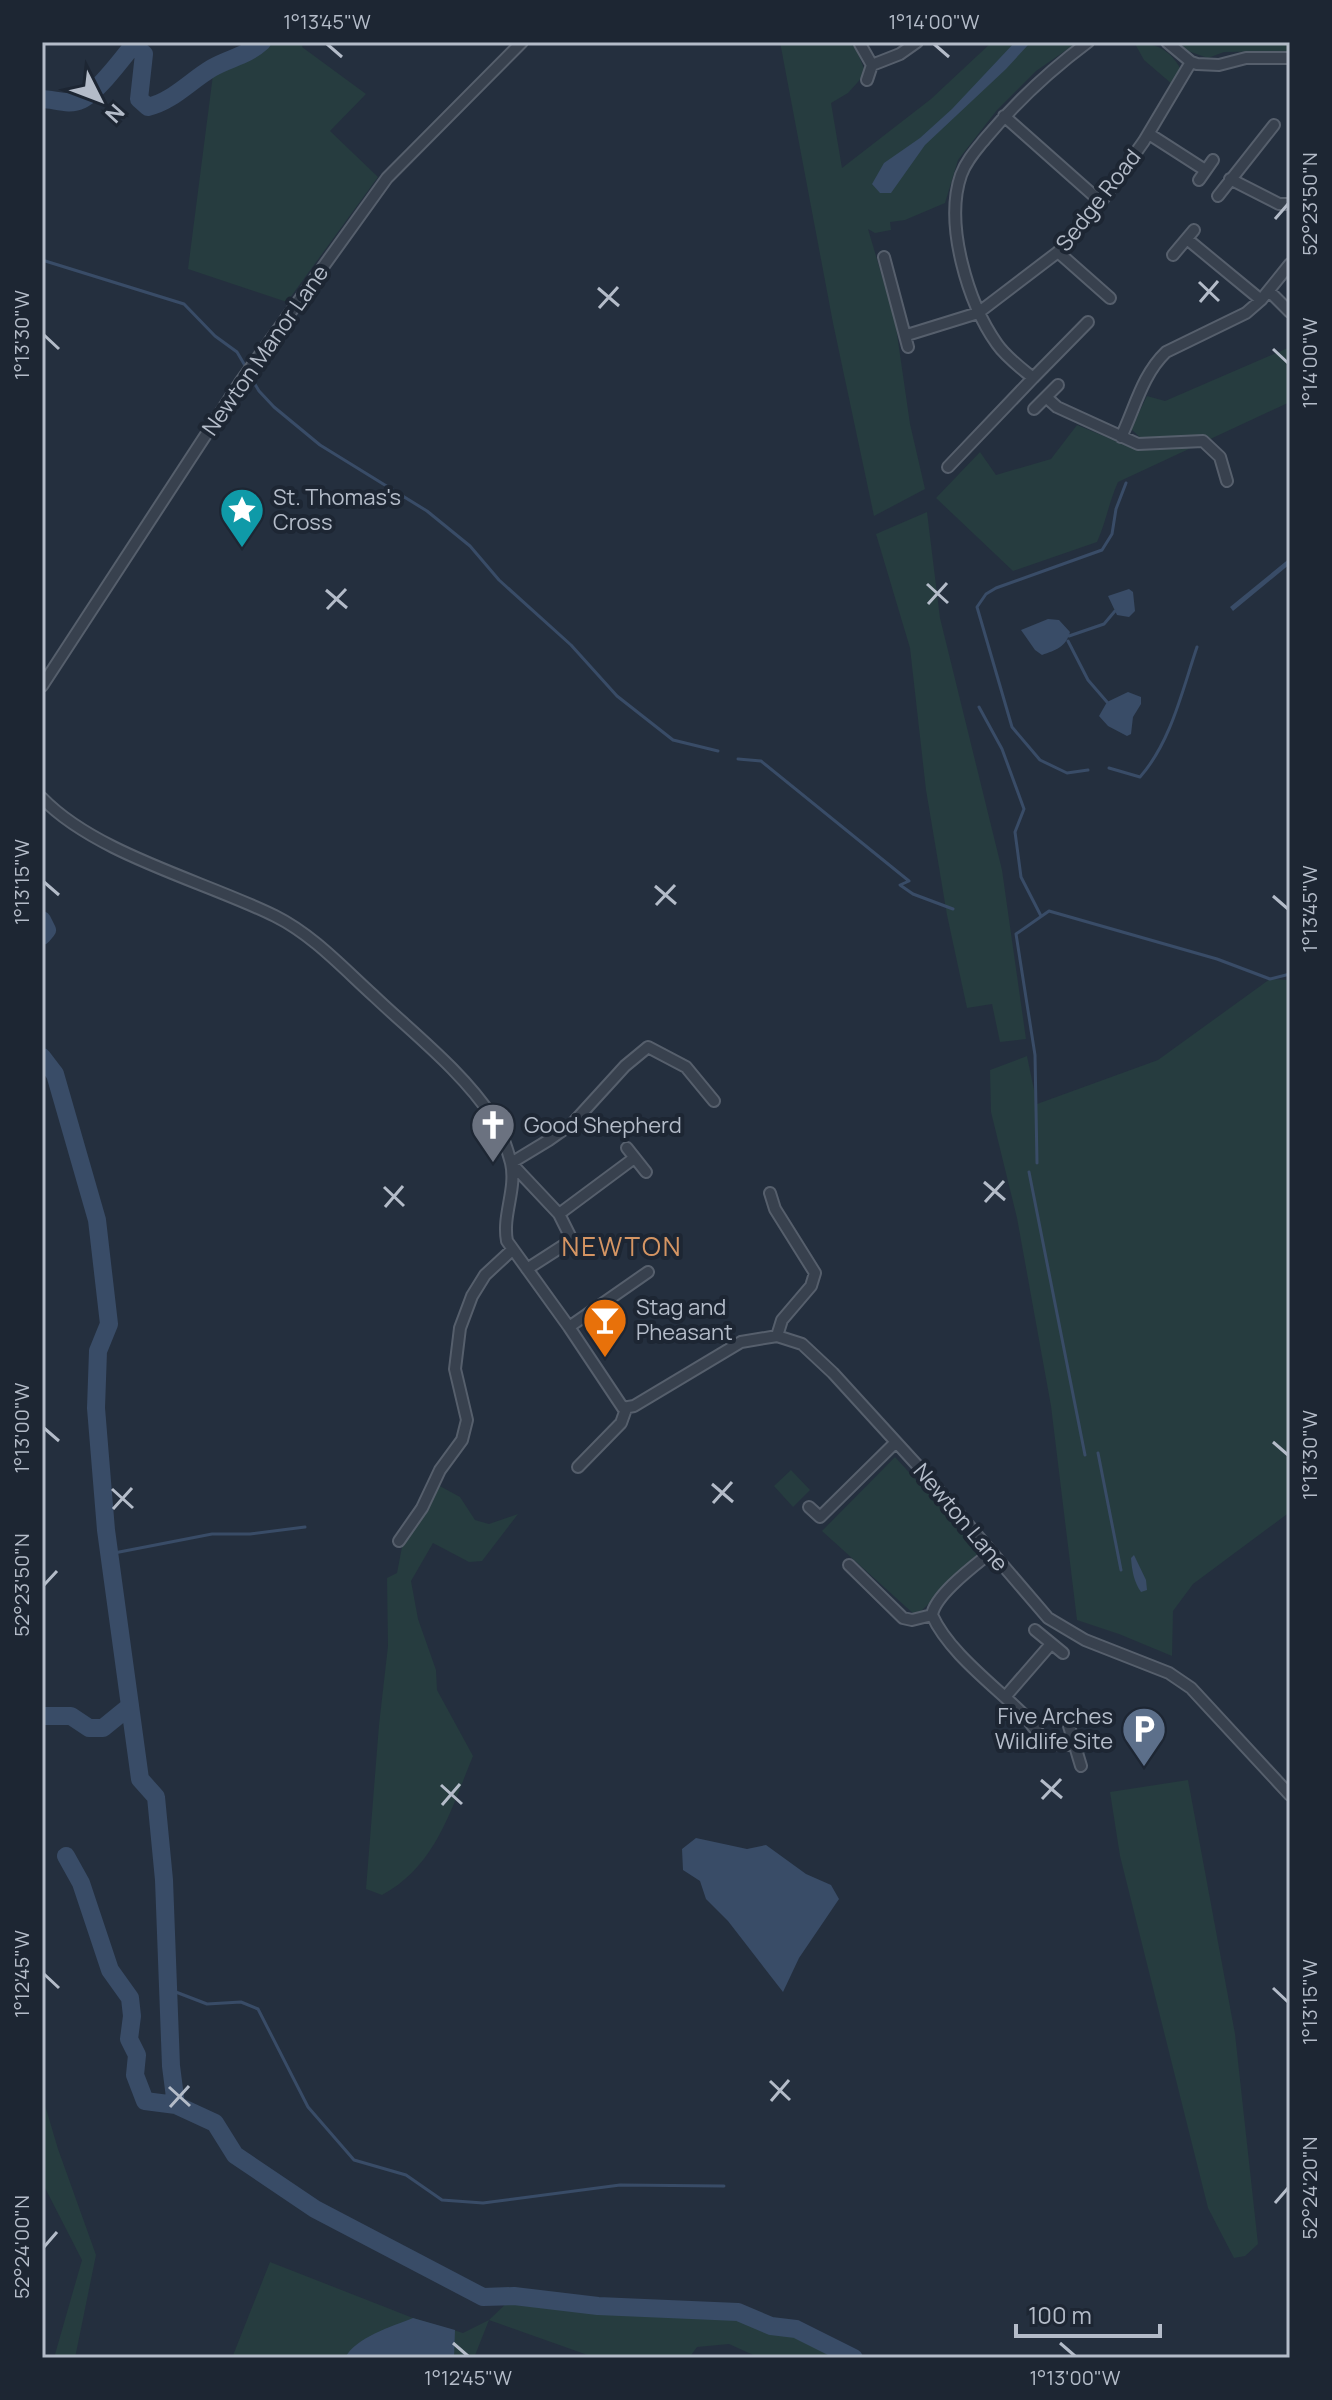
<svg xmlns="http://www.w3.org/2000/svg" width="1332" height="2400" font-family="Manrope,sans-serif">
<style>
.green{fill:#263c3f}
.water{fill:#394c67}
.lines{fill:none;stroke-linecap:round;stroke-linejoin:round}
.stream{stroke:#394c67;stroke-width:3}
.river{stroke:#394c67;stroke-width:18}
.minor-casing{stroke:#565f6c;stroke-width:14}
.minor{stroke:#38414e;stroke-width:10}
.ticks{fill:none;stroke:#b4bcc9;stroke-width:3}
.labels{text-anchor:middle;stroke-width:8;stroke-linejoin:round;paint-order:stroke}
.street-label{font-size:22px;fill:#b4bcc9;stroke:#1d2633}
.poi-label{font-size:22px;fill:#b4bcc9;stroke:#1d2633;text-anchor:start}
.quarter-label{font-size:26px;letter-spacing:2px;fill:#d59563;stroke:#1d2633}
.neatline{fill:none;stroke:#b4bcc9;stroke-width:3}
.ticks-label{font-size:20px;text-anchor:middle;fill:#b4bcc9}
</style>
<rect width="100%" height="100%" fill="#242f3e"/>
<!-- green -->
<path class="green" d="M262 42H304L302 47 366 94 330 131 378 177 287 302 188 269 214 67 252 51Z
M780 42H853L866 73 848 93 831 103 842 168 931 99 992 42H1078L1036 71 997 110 958 160 945 203 905 220 890 222 891 230 875 233 868 229 895 320 910 424 925 489 874 516 833 323Z
M1134 42C1154 43 1170 49 1180 68L1172 84 1144 60Z
M1179 42H1290V51L1224 52 1208 58 1188 51Z
M1290 347V402L1118 482C1109 502 1106 522 1097 542L1013 571 936 498 980 452 996 475 1051 459 1077 425 1138 450 1145 442 1131 429 1147 396 1165 401Z
M927 512 940 618 1002 870 1026 1039 1000 1042 992 1004 967 1008 947 915 926 790 910 648 876 534Z
M1270 979 1290 980V1512L1193 1584 1173 1611 1172 1656 1119 1634 1077 1620 1051 1406 1017 1218 991 1112 990 1070 1027 1056 1037 1104 1158 1060Z
M895 1457 982 1552 916 1616 822 1531Z
M791 1470 810 1490 793 1507 774 1486Z
M438 1485 460 1497 475 1520 489 1524 518 1514 482 1561 469 1562 433 1543 411 1581 418 1619 436 1670 437 1690 473 1756C451 1809 436 1866 382 1895L366 1889 379 1725 388 1646 387 1578 397 1573 402 1547Z
M1188 1780 1235 2034 1258 2244 1245 2256 1234 2258 1208 2208 1120 1856 1110 1792Z
M42 2095 58 2149 96 2255 75 2358H54L82 2260 42 2182Z
M270 2262 413 2318 463 2333 489 2320 514 2296 598 2306 738 2312 770 2326 796 2329 852 2358H760L729 2344 697 2347 689 2358H596L489 2320 474 2358H232Z"/>
<!-- water -->
<path class="water" d="M1015 42H1028V45L1006 69 925 145 891 193H880L872 184 884 163 920 138 952 109Z
M1290 558V564L1233 611 1230 607Z
M1129 589 1133 592 1135 611 1129 617 1117 615 1108 596Z
M1048 619 1059 620 1070 632C1066 647 1056 650 1042 655L1035 650 1021 630Z
M1128 692 1141 697V704L1133 717 1131 734 1127 736 1108 726 1099 716 1107 702Z
M1134 1555 1146 1580 1147 1590 1141 1592C1134 1582 1132 1571 1131 1558Z
M696 1838 747 1849 766 1845 806 1874 831 1885 839 1899 799 1958 783 1992 728 1921 706 1899 700 1881 683 1870 682 1849Z
M413 2318 455 2330 454 2358H345C356 2337 391 2327 413 2318Z"/>
<g class="lines">
<!-- stream -->
<path class="stream" d="M42 260 184 304 215 336 237 352 247 369
M250 376 259 391 274 407 320 445 427 511 470 546 499 580 571 645 617 696 673 740 718 751
M1069 636 1104 624 1115 611
M1068 641 1088 680 1107 702
M979 707 1002 749 1024 809 1015 832 1021 877 1041 916
M738 759 761 761 909 881 900 885 913 894 953 909
M1109 768 1140 777C1171 742 1182 691 1197 647
M1088 770 1067 773 1040 760 1012 727 977 607 986 594 996 588 1102 550 1112 534 1116 509 1126 483
M1037 1163 1035 1055 1016 934 1049 911 1217 959 1270 979 1290 974
M1029 1172 1085 1455
M1098 1453 1121 1570
M109 1554 212 1534H250L305 1527
M168 1989 207 2004 241 2002 258 2009 308 2107 354 2160 406 2175 442 2200 483 2203 620 2185 724 2186"/>
<!-- river -->
<path class="river" d="M42 99C54 99 69 106 81 100 96 93 119 63 130 49L137 48 144 54 139 99 148 107C173 101 190 81 212 68 229 58 247 56 262 42
M42 920 47 930 42 936
M42 1057 55 1074 97 1220 109 1324 98 1351 96 1408 106 1530 140 1779 156 1797 164 1880 171 2066 176 2105 215 2123 235 2155 315 2209 483 2297 514 2296 598 2306 738 2312 771 2326 796 2329 854 2358
M42 1716H71L89 1728H103L130 1706
M66 1856 81 1883 110 1970 130 1998 132 2016 129 2039 137 2055 135 2075 145 2101 176 2105"/>
<!-- minor casing -->
<g class="minor-casing">
<path id="minor" d="M1167 42 1191 62 1197 64 1219 65 1246 58H1290
M860 44 872 65 867 80
M872 65 900 54 917 42
M1004 116 1101 202
M1149 134 1205 170
M1230 179 1279 204H1290
M1199 180 1213 160
M1218 196 1274 125
M1187 239 1261 300
M1058 252 1110 298
M1173 255 1194 230
M884 257 908 347
M1269 291 1290 312
M907 335 978 313 1058 252 1101 202 1144 141 1191 62
M1033 378 1088 322
M1047 398 1057 407 1138 444 1203 441 1220 457 1227 481
M1034 409 1058 385
M1121 437C1135 408 1142 375 1166 352L1246 313 1261 300 1290 264
M948 467 1033 378C1021 368 1006 357 997 344 968 303 944 224 961 175 966 161 976 150 985 139 1016 102 1049 71 1088 42
M42 686 241 381 387 178 522 42
M42 798C96 854 204 881 275 916 313 935 343 968 374 996 414 1034 462 1071 493 1118 501 1130 507 1148 511 1163 517 1189 502 1215 507 1241L569 1327 623 1408 634 1406 741 1342 777 1336 802 1344 833 1373 917 1465 1048 1618 1085 1640 1169 1673 1191 1688 1290 1795
M627 1148 646 1172
M770 1193 775 1209 815 1273 811 1286 782 1320 777 1336
M559 1214 633 1159
M527 1269 572 1240 559 1214 511 1163 549 1140 573 1123 625 1066 648 1047 686 1067 714 1101
M569 1327 648 1272
M578 1467 621 1423 626 1409
M809 1507 820 1517 895 1443
M399 1541 422 1508 440 1470 462 1440 467 1420 455 1369 460 1328 472 1296 485 1275 512 1250
M849 1565 903 1618 912 1620 932 1615
M932 1615C949 1653 995 1686 1024 1715 1031 1723 1039 1737 1049 1742 1056 1746 1065 1745 1073 1745
M932 1615C935 1595 974 1566 990 1553
M1035 1630 1063 1653
M1005 1697 1051 1644
M1069 1726 1081 1766"/>
</g>
<!-- minor -->
<use href="#minor" class="minor"/>
</g>
<!-- ticks -->
<path class="ticks" d="M327 44 342 57M934 44 949 57M1275 219 1288 204M1199 282 1219 301M598 288 619 306M1200 302 1218 281M599 308 618 287M44 335 59 349M1273 349 1288 363M927 584 948 603M326 590 347 608M928 604 947 583M327 609 346 589M44 882 59 895M655 886 676 904M1273 896 1288 909M656 905 675 885M984 1182 1005 1200M384 1187 404 1206M985 1202 1004 1181M385 1207 403 1186M44 1428 59 1441M1273 1442 1288 1455M712 1484 733 1502M112 1489 133 1508M713 1503 732 1482M113 1509 132 1488M44 1585 57 1571M1041 1780 1062 1798M441 1785 462 1804M1042 1799 1061 1779M442 1805 460 1784M44 1974 59 1988M1273 1988 1288 2002M770 2081 790 2100M169 2087 190 2106M771 2101 789 2080M170 2107 189 2086M1275 2203 1288 2188M44 2247 57 2232M453 2343 468 2356M1060 2343 1075 2356"/>
<!-- icons -->
<defs>
<g id="sight-pin" transform="scale(2.3)"><path d="M0 17L-7.5 6A9.5 9.5 0 1 1 7.5 6Z" fill="#0f9aa8" stroke="#1d2633"/><path d="M0-6L1.8-2.2L6-1.7L2.9 1.2L3.7 5.4L0 3.3L-3.7 5.4L-2.9 1.2L-6-1.7L-1.8-2.2Z" fill="#fff"/></g>
<g id="church-pin" transform="scale(2.3)"><path d="M0 17L-7.5 6A9.5 9.5 0 1 1 7.5 6Z" fill="#6b7280" stroke="#1d2633"/><path d="M-1.2-6h2.4v3.5h3.3v2.4h-3.3V6h-2.4V-.1h-3.3v-2.4h3.3Z" fill="#fff"/></g>
<g id="bar-pin" transform="scale(2.3)"><path d="M0 17L-7.5 6A9.5 9.5 0 1 1 7.5 6Z" fill="#e8710a" stroke="#1d2633"/><path d="M-6-5H6L.8 .8V4.5H3.5V6h-7V4.5H-.8V.8Z" fill="#fff"/></g>
<g id="parking-pin" transform="scale(2.3)"><path d="M0 17L-7.5 6A9.5 9.5 0 1 1 7.5 6Z" fill="#5c6f8a" stroke="#1d2633"/><path d="M-3.5-5.5H1a3.5 3.5 0 0 1 0 7H-1V5.5H-3.5ZM-1-3.4V-.6H.8a1.4 1.4 0 0 0 0-2.8Z" fill="#fff"/></g>
</defs>
<g fill-rule="evenodd">
<use href="#sight-pin" x="242" y="510"/>
<use href="#church-pin" x="493" y="1125"/>
<use href="#bar-pin" x="605" y="1320"/>
<use href="#parking-pin" x="1144" y="1729"/>
</g>
<g class="labels">
<!-- street labels -->
<g class="street-label">
<text transform="translate(1098 200) rotate(-52)" y="8">Sedge Road</text>
<text transform="translate(265 350) rotate(-55)" y="8">Newton Manor Lane</text>
<text transform="translate(961 1517) rotate(50)" y="8">Newton Lane</text>
</g>
<!-- poi labels -->
<g class="poi-label">
<text x="273" y="505">St. Thomas's<tspan x="273" dy="25">Cross</tspan></text>
<text x="524" y="1133">Good Shepherd</text>
<text x="636" y="1315">Stag and<tspan x="636" dy="25">Pheasant</tspan></text>
<text x="1113" y="1724" text-anchor="end">Five Arches<tspan x="1113" dy="25">Wildlife Site</tspan></text>
</g>
<!-- quarter labels -->
<g class="quarter-label">
<text x="622" y="1256">NEWTON</text>
</g>
</g>
<!-- border -->
<rect width="1332" height="2400" fill="none" stroke="#1d2633" stroke-width="88"/>
<!-- north arrow -->
<g transform="translate(100 100) rotate(132)" stroke="#1d2633" stroke-width="6" paint-order="stroke">
<path d="M0-6L14 30L0 20L-14 30Z" fill="#b4bcc9"/>
<text y="-12" font-size="22" font-weight="bold" text-anchor="middle" fill="#b4bcc9">N</text>
</g>
<!-- scale -->
<path d="M1016 2324v12h144v-12" fill="none" stroke="#b4bcc9" stroke-width="4"/>
<text x="1028" y="2324" font-size="24" fill="#b4bcc9" stroke="#1d2633" stroke-width="6" paint-order="stroke">100 m</text>
<rect x="44" y="44" width="1244" height="2312" class="neatline"/>
<g class="ticks-label">
<text x="327" y="29">1°13'45"W</text>
<text x="934" y="29">1°14'00"W</text>
<text transform="translate(1310 204) rotate(-90)" y="7">52°23'50"N</text>
<text transform="translate(22 335) rotate(-90)" y="7">1°13'30"W</text>
<text transform="translate(1310 363) rotate(-90)" y="7">1°14'00"W</text>
<text transform="translate(22 882) rotate(-90)" y="7">1°13'15"W</text>
<text transform="translate(1310 909) rotate(-90)" y="7">1°13'45"W</text>
<text transform="translate(22 1428) rotate(-90)" y="7">1°13'00"W</text>
<text transform="translate(1310 1455) rotate(-90)" y="7">1°13'30"W</text>
<text transform="translate(22 1585) rotate(-90)" y="7">52°23'50"N</text>
<text transform="translate(22 1974) rotate(-90)" y="7">1°12'45"W</text>
<text transform="translate(1310 2002) rotate(-90)" y="7">1°13'15"W</text>
<text transform="translate(1310 2188) rotate(-90)" y="7">52°24'20"N</text>
<text transform="translate(22 2247) rotate(-90)" y="7">52°24'00"N</text>
<text x="468" y="2385">1°12'45"W</text>
<text x="1075" y="2385">1°13'00"W</text>
</g>
</svg>
